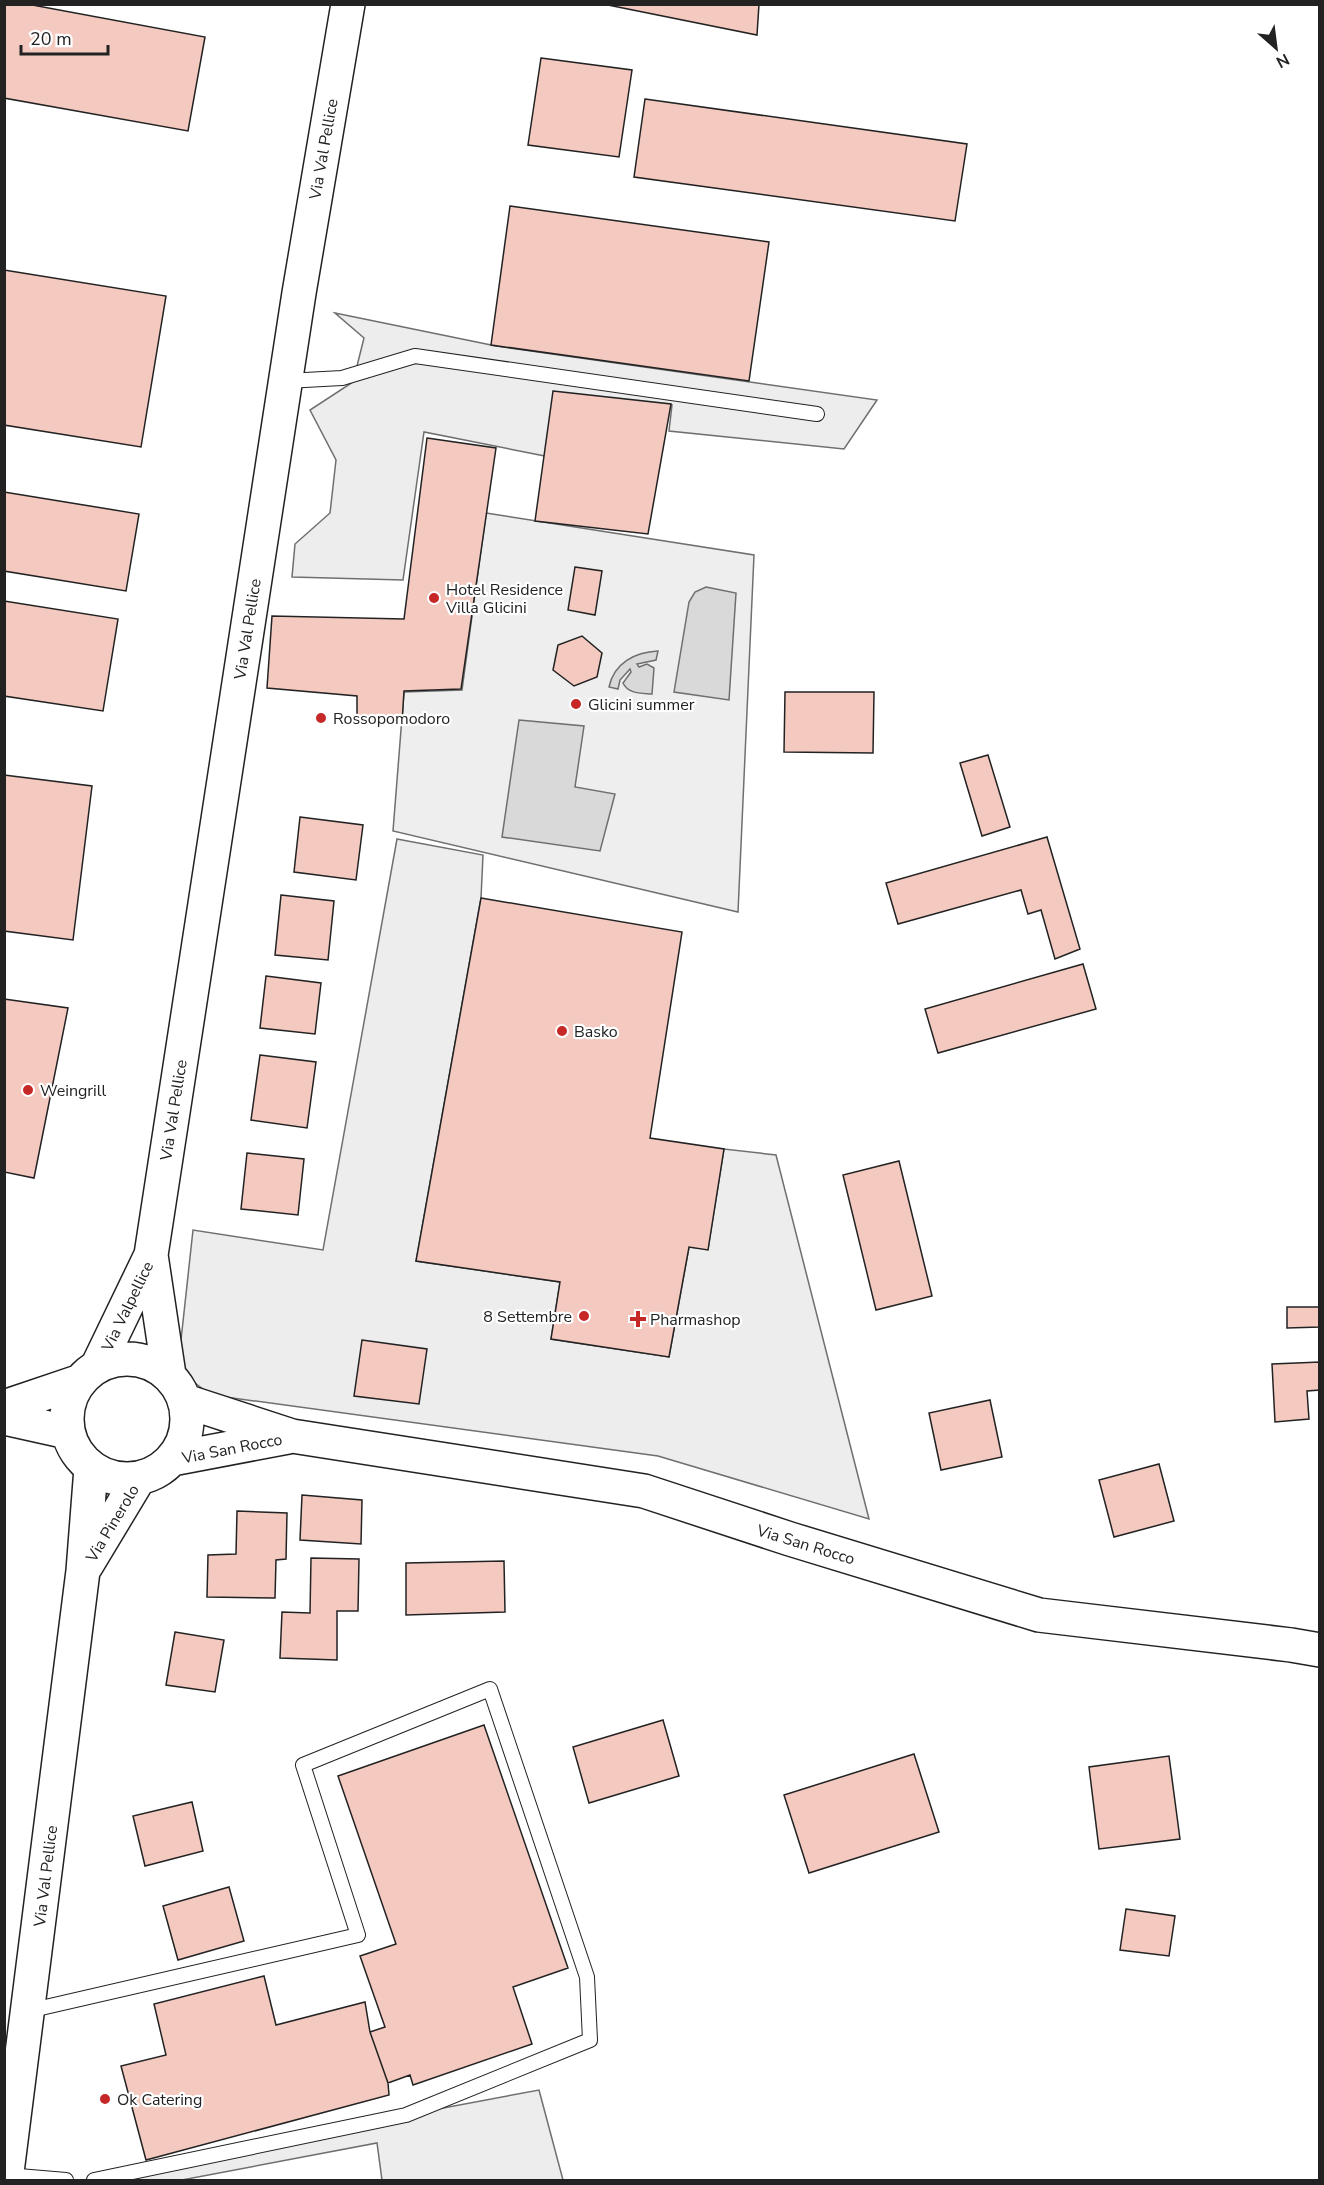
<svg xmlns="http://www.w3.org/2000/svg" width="1324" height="2185" font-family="'Nunito Sans',sans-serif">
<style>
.green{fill:#eee;stroke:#6f6f6f;stroke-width:1.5}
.parking{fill:#ededed;stroke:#6f6f6f;stroke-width:1.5}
.water{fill:#d9d9d9;stroke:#6f6f6f;stroke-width:1.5}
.building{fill:#f3c9c0;stroke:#222;stroke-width:1.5}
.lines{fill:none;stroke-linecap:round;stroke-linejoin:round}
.lane-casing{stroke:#222;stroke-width:16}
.secondary-casing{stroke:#222;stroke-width:36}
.lane{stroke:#fff;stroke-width:14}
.secondary{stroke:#fff;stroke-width:33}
.poi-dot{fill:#c62828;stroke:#fff;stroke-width:2}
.labels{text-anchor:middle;stroke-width:4.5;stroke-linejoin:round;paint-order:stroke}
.street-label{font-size:16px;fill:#222;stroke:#fff}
.poi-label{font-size:16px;fill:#222;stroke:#fff;text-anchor:start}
</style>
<rect width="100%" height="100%" fill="#fff"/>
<!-- green -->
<path class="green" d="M486 513 754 555 738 912 393 831 404 692 462 690Z"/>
<!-- parking -->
<path class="parking" d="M335 313 496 346 877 400 844 449 669 431 672 405 555 392 550 457 424 432 403 580 292 577 295 544 330 513 336 460 310 410 353 382 364 338Z
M397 839 483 855 481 898 416 1261 560 1282 551 1339 669 1357 689 1247 708 1249 724 1149 776 1155 869 1519 658 1456 211 1395 195 1383 182 1366 181 1340 193 1230 323 1250Z
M539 2090 563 2180H382L377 2143 182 2180H94L406 2115Z"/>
<!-- water -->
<path class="water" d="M706 587 736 593 729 700 674 692 689 602 695 592Z
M658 651 656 660 637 664 639 667 647 664 654 668 652 694C641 693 628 694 623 683L631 672 630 669 620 680 618 689 609 687C614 663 635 652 658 651Z
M519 720 584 726 575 787 615 794 600 851 502 837Z"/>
<!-- building -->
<path class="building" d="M4 4H27L205 37 188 131 4 98Z
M603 4H759L757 35Z
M541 58 632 70 619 157 528 145Z
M645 99 967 144 955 221 634 177Z
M510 206 769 242 749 381 491 345Z
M4 270 166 296 141 447 4 425Z
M553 391 671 404 648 534 535 521Z
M427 438 496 448 461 689 404 691 402 723 357 721V696L267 688 272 616 404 619Z
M4 492 139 514 126 591 4 571Z
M575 567 602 571 595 615 568 610Z
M4 601 118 619 103 711 4 696Z
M582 636 602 653 597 677 574 686 553 670 558 645Z
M785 692H874L873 753 784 752Z
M988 755 1010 827 982 836 960 763Z
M4 775 92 786 73 940 4 931Z
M300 817 363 825 356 880 294 872Z
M1047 837 1080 949 1055 959 1041 910 1028 914 1021 890 898 924 886 883Z
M281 895 334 901 328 960 275 955Z
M481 898 682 932 650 1138 724 1149 708 1250 689 1247 669 1357 551 1339 560 1282 416 1261Z
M1083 964 1096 1009 938 1053 925 1009Z
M266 976 321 983 315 1034 260 1028Z
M4 999 68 1008 34 1178 4 1172Z
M260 1055 316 1062 307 1128 251 1120Z
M247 1153 304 1159 298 1215 241 1209Z
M899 1161 932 1296 876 1310 843 1175Z
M1287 1307H1320V1327L1287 1328Z
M362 1340 427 1349 419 1404 354 1396Z
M1320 1362V1390L1307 1391 1309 1419 1275 1422 1272 1364Z
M990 1400 1002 1457 941 1470 929 1413Z
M1159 1464 1174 1521 1114 1537 1099 1480Z
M302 1495 362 1500 361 1544 300 1540Z
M237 1511 287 1513 286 1559 276 1560 275 1598 207 1597 208 1555 236 1554Z
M311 1558 359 1559 358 1611H337V1660L280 1658 282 1612 310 1613Z
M504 1561 505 1612 406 1615V1563Z
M175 1632 224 1640 215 1692 166 1685Z
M663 1720 679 1776 589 1803 573 1747Z
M484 1725 568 1968 513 1987 532 2044 413 2085 410 2075 388 2083 370 2032 385 2027 360 1956 396 1944 338 1776Z
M914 1754 939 1832 809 1873 784 1795Z
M1169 1756 1180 1839 1099 1849 1089 1767Z
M192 1802 203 1851 145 1866 133 1816Z
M229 1887 244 1941 178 1960 163 1906Z
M1126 1909 1175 1916 1169 1956 1120 1950Z
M264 1976 276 2025 365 2002 370 2032 388 2083 389 2095 146 2160 121 2066 166 2055 154 2004Z"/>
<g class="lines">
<!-- lane casing -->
<g class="lane-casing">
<path id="lane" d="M286 381 342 378 415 356 817 414
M28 2011 358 1935 303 1765 490 1689 587 1977 590 2040 406 2115 94 2180
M7 2175 66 2180"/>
</g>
<!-- secondary casing -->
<g class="secondary-casing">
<path id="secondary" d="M151 1255 169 1375
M67 1419a60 60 0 1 1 120 0a60 60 0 1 1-120 0Z
M98 1365 151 1255 299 293 348 4
M185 1401 292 1436 644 1491 790 1539 1039 1615 1291 1645 1320 1650
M4 1407 78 1382
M4 1418 67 1432
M172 1459 288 1437
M86 1566 139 1478
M6 2180 83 1571 91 1468"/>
</g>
<!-- lane -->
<use href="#lane" class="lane"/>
<!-- secondary -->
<use href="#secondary" class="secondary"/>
</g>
<!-- markers -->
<g class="poi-dot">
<circle cx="434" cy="598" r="6"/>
<circle cx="576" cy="704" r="6"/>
<circle cx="321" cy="718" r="6"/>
<circle cx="562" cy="1031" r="6"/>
<circle cx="28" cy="1090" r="6"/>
<circle cx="584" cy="1316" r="6"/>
<path d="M635 1310h6v6h6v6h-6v6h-6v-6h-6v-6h6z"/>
<circle cx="105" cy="2099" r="6"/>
</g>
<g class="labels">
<!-- street labels -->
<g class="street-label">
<text transform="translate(323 149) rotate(-80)" y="6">Via Val Pellice</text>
<text transform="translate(247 629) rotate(-81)" y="6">Via Val Pellice</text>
<text transform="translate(173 1110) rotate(-81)" y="6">Via Val Pellice</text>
<text transform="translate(127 1306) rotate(-64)" y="6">Via Valpellice</text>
<text transform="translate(232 1448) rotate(-11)" y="6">Via San Rocco</text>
<text transform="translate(112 1523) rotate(-59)" y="6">Via Pinerolo</text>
<text transform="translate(806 1544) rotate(17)" y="6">Via San Rocco</text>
<text transform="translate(45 1876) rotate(-83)" y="6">Via Val Pellice</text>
</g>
<!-- poi labels -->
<g class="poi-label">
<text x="446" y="595">Hotel Residence<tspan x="446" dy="18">Villa Glicini</tspan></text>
<text x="588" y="710">Glicini summer</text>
<text x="333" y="724">Rossopomodoro</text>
<text x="574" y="1037">Basko</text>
<text x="40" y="1096">Weingrill</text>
<text x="572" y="1322" text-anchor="end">8 Settembre</text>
<text x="650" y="1325">Pharmashop</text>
<text x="117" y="2105">Ok Catering</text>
</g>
</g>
<!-- border -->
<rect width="1324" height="2185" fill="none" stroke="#222222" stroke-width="12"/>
<!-- north arrow -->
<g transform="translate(1276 48) rotate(152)" stroke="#ffffff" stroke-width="4.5" paint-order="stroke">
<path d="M0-4.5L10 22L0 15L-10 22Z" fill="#222222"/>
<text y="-9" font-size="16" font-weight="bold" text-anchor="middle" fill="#222222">N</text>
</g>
<!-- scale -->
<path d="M21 45v9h87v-9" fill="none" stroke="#222222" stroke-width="3"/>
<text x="30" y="45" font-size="18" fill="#222222" stroke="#ffffff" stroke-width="4.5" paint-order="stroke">20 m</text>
</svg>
